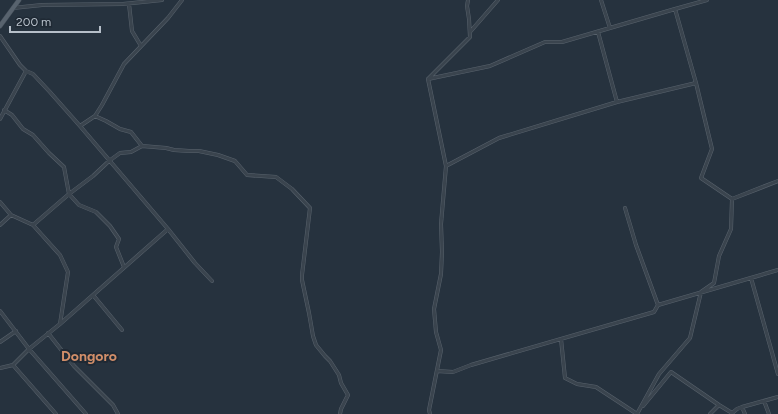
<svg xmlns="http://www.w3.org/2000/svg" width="778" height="414" font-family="Figtree,sans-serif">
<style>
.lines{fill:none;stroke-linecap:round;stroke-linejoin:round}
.minor-casing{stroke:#58626c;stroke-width:4}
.major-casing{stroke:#434d58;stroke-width:5}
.minor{stroke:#3a444e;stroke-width:3}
.major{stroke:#58636e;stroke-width:4}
.labels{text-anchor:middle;stroke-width:4;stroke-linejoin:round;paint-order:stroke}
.quarter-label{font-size:14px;font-weight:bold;fill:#d18e69;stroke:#1f2934}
</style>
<rect width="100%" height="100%" fill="#26323e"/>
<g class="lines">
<!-- minor casing -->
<g class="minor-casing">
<path id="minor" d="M601 0 610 28
M129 4 132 31 141 46
M13 8 42 5 123 4 162 0
M470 32 498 0
M598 32 617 102
M0 36 20 65 26 71 33 74 49 91 80 126 95 116 106 121 120 129 131 132 142 146 166 148 174 150 189 151H199L218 155 235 161 247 175 276 177 292 189 310 208 302 275V280L309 313 313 336 316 345 325 356 330 361 339 375 341 383 348 395 341 409 340 414
M428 79 490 66 545 42H562L675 9
M696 83 712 149 701 178 732 199
M4 110 12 115 23 129 33 135 49 153 64 167 69 194 79 205 96 212 110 226 119 239 116 247 124 267
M95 116 102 105 124 64 168 18 182 0
M0 119 26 71
M446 166 499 138 617 102 696 83 675 9 707 0
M0 202 11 215 33 225 60 255 68 272 60 324
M625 208 636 245 658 305 778 270
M0 225 11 215
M33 225 69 194 93 176 109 161 120 153 131 152 142 146
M168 229 195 263 212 281
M751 278 778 374
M93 295 122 330
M0 311 29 349 86 414
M48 333 74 366 113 405 118 414
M561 339 565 378 577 384 596 387 637 414 638 412
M0 342 16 331
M0 368 13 365
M437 371 453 372 471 365 654 312 658 305
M764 401 769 414
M643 406 671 372 719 405 732 413
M742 407 745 414
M56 414 13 365 29 349 60 324 168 229 80 126
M430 414 429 410 441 350 436 332 434 309 441 274 442 252 441 224 446 166 428 79 470 37 469 19 467 6 468 0
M637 414 659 374 690 338 701 292 714 283 719 256 731 229 732 199 778 181
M710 414 719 405
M731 414 737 409 742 407 778 397"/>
</g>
<!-- major casing -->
<g class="major-casing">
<path id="major" d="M0 26 19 0"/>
</g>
<!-- minor -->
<use href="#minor" class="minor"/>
<!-- major -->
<use href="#major" class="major"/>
</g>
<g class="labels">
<!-- quarter labels -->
<g class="quarter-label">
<text x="89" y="361">Dongoro</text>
</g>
</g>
<!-- scale -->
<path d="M10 26v6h90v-6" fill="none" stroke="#b6bfc9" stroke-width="2"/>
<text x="16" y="26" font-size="12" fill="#b6bfc9" stroke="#1f2934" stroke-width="3" paint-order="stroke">200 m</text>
</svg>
